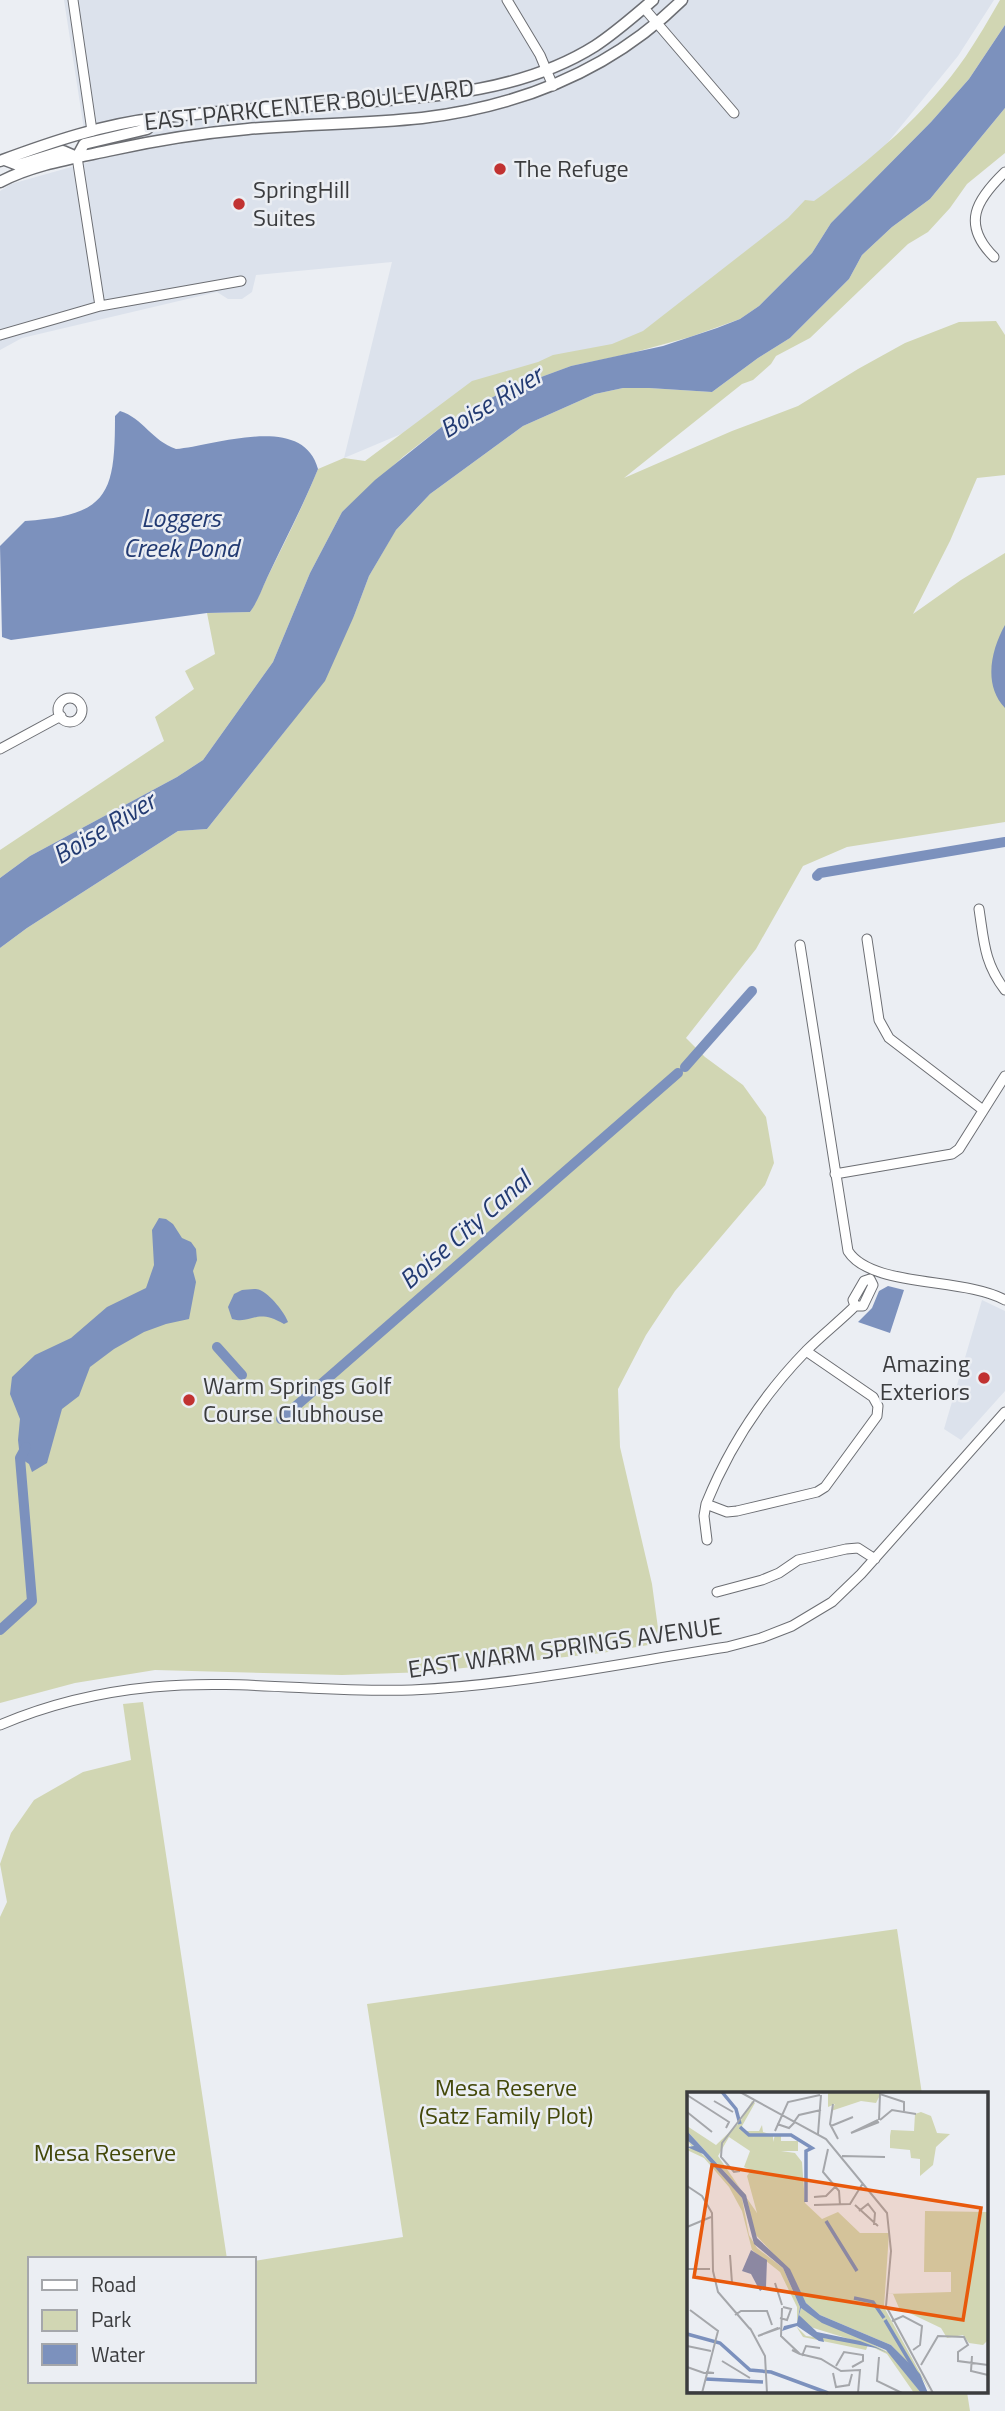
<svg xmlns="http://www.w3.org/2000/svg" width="1005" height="2411" font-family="'Titillium Web',sans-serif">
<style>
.built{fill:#dce2ec}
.green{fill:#d1d6b3}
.water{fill:#7c91bd}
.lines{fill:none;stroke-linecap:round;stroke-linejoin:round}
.canal{stroke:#7c91bd;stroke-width:10}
.minor-casing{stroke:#6c6e73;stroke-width:11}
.major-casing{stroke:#6c6e73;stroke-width:13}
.minor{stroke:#fff;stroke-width:9}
.major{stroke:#fff;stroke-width:10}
.poi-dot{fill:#c13231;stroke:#ebeef3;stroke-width:2.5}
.labels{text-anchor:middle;stroke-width:5;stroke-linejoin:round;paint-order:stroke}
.street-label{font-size:24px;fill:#3b3c3e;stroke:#ebeef3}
.poi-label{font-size:24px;fill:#3b3c3e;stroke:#ebeef3;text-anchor:start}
.park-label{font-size:24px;fill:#434809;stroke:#ebeef3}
.water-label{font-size:26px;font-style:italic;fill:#223a72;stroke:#ebeef3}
.inset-river{fill:none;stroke:#7c91bd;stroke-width:3.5}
.inset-road{fill:none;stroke:#a5a7ab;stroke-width:2}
.view{fill:#e8590c;fill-opacity:0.15;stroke:#e8590c;stroke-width:3.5}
.inset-edge{fill:none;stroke:#3b3c3e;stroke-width:3.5}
</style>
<rect width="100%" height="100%" fill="#ebeef3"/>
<!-- built -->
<path class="built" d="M64 0H994L958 56 828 216 738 312 451 413 344 458 392 262 256 275 252 292 242 299H228L217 292 22 338 0 350V191L11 184 89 162Z
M982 1300 1005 1311V1391L961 1440 944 1429Z"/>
<!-- green -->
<path class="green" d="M1000 0H1005V25L969 79 931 122 831 223 812 253 759 306 740 319 690 337 628 354 571 366 506 390 449 421 404 456 342 512 310 573 273 662 203 760 177 777 30 856 0 878V850L164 741 155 717 194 689 185 671 215 654 207 613 250 612C258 600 261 590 267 578 285 542 303 506 318 469L344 458 365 461 472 381 538 362 553 355 612 344 643 331 788 218 805 200 814 201C870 161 927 113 966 56 978 38 989 19 1000 0Z
M1005 108V153L967 184 950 208 928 232 908 244 810 338 776 356 771 364 753 380 742 384 624 478 732 431 798 406 858 369 905 343 959 322 996 321 1005 335V475L977 478 950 541 913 614 961 580 1005 553V822L847 847 803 866 756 949 686 1038 705 1057 743 1085 766 1117 774 1163 765 1185 675 1291 646 1335 618 1389 620 1447 652 1584 660 1643 602 1653 426 1672 342 1675 155 1670 75 1683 0 1703V948L27 928 178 831 207 829 289 726 354 616 369 576 395 531 430 494 523 426 595 394 623 388H649L712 392 758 358 790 338 849 279 862 255 892 227 930 199Z
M143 1702 227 2259H30V2381H254V2261L403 2237 367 2004 897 1929 922 2094H688V2392H967L970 2411H0V1917L7 1902 0 1864 11 1833 34 1800 83 1772 131 1760 123 1704Z"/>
<!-- water -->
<path class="water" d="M1005 25V108L930 199 892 227 862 255 849 279 790 338 758 358 712 392 649 388H623L595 394 523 426 430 494 396 530 369 576 354 616 325 681 207 829 178 831 27 928 0 948V878L30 856 177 777 203 760 273 662 310 573 342 512 375 480 449 421 506 390 571 366 663 346 717 328 740 319 759 306 812 253 831 223 931 122 969 79Z
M120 411C143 418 152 441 176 449 215 446 303 412 318 469 303 506 284 542 267 578 261 591 258 601 250 612L207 613 11 640 2 637 0 546 25 521C108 515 115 495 115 416Z
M1005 625V708C983 685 991 650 1005 625Z
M159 1218 166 1219 173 1224 182 1238 191 1242 196 1249 197 1260 193 1271 196 1282 189 1319 166 1324 144 1332 114 1349 90 1367 79 1396 62 1409 47 1463 32 1472 29 1464 20 1458 18 1440 20 1419 10 1394 12 1377 35 1355 71 1338 107 1307 146 1288 154 1265 152 1230Z
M888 1286 904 1290 890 1333 858 1322 872 1308 879 1291Z
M242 1290C247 1290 255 1288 260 1290 270 1294 285 1313 288 1322L284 1324C255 1307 252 1325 232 1319L228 1307 234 1294Z"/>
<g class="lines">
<!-- canal -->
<path class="canal" d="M817 876 820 873 1005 842
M685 1067 752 991
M217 1347 242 1375
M281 1419 678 1073
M0 1630 32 1601 20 1458 26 1447"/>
<!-- minor casing -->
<g class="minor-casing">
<path id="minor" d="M73 0 92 131
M507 0 540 55 553 86
M644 8 734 113
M77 157 100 306
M994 257C961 224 976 200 1005 172
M0 335 100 306 241 281
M58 710a12 12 0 1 1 24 0a12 12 0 1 1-24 0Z
M0 749 61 716
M979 909C984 941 984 963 1005 990
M867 939 879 1020 889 1038 983 1110
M800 945 848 1251C871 1288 964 1277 1005 1300
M835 1174 952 1154 959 1149 1005 1076
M706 1504 727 1512 737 1511 817 1492 825 1487 877 1416 878 1406 873 1397 806 1351
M707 1540 704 1516 706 1504C729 1447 764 1394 807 1350 823 1334 840 1321 855 1306H863L873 1285 870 1279 864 1281 853 1300 855 1306
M717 1592 762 1580 779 1573 798 1560 846 1549 858 1548 875 1559
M0 1725C49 1704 100 1692 153 1687 239 1679 326 1693 412 1690 518 1685 623 1663 727 1647L761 1638 792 1626 832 1602 861 1574 1005 1412"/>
</g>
<!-- major casing -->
<g class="major-casing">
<path id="major" d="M77 157 84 144 147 129 158 118
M5 160 18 165 63 151 77 157
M0 161C51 142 104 124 158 118 221 110 285 107 349 103 432 97 522 92 595 46 615 33 634 16 653 0
M0 182C34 164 75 158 112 150 157 140 202 133 248 129 306 124 364 124 422 118 521 106 611 70 682 0"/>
</g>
<!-- minor -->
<use href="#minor" class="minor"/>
<!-- major -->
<use href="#major" class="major"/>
</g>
<!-- markers -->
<g class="poi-dot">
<circle cx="500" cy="169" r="7"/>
<circle cx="239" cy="204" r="7"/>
<circle cx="984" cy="1378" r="7"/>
<circle cx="189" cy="1400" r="7"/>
</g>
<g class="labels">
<!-- street labels -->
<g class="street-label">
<text transform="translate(309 105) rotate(-6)" y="8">EAST PARKCENTER BOULEVARD</text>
<text transform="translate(565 1648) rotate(-8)" y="8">EAST WARM SPRINGS AVENUE</text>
</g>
<!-- poi labels -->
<g class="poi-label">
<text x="514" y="177">The Refuge</text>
<text x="253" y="198">SpringHill<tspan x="253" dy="28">Suites</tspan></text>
<text x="970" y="1372" text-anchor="end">Amazing<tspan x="970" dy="28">Exteriors</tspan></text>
<text x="203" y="1394">Warm Springs Golf<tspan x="203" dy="28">Course Clubhouse</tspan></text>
</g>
<!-- park labels -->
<g class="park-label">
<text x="506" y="2096">Mesa Reserve<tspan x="506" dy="28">(Satz Family Plot)</tspan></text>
<text x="105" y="2161">Mesa Reserve</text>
</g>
<!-- water labels -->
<g class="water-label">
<text transform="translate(491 402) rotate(-31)" y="9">Boise River</text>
<text x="181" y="527">Loggers<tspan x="181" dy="30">Creek Pond</tspan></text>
<text transform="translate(104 828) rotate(-31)" y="9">Boise River</text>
<text transform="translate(465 1230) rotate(-41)" y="9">Boise City Canal</text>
</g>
</g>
<!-- overview -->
<g transform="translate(687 2092)">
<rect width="301" height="301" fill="#ebeef3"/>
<path d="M141 0H194V1L189 11 174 9 144 19 148 12 141 15ZM65 9 68 11 55 34 57 39H72L75 33 76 40 86 43V50L88 43H94V49H111V59H94L108 61 115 70 118 111 135 127 151 120 173 141H202L197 215 244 301 233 283 204 253 133 223 119 211 103 180 68 142 59 103 0 39V34L29 53 53 30ZM42 45 63 59 57 75 64 78 60 84 70 121 31 64ZM234 20 244 24 250 41 263 42 249 55 246 73 233 84V67L224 66 223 58 203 56V44L204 38 227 39 228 22ZM0 48 33 79 55 106 62 143 70 156 96 176 113 215 110 231V215L93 180 65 158 55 119 42 95 17 66 0 58 5 55ZM238 119 301 120V248L296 253 282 251 276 243 260 246 254 236 212 216 206 202H199L264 200V180H237ZM114 216 203 261 234 301H227L200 262 181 253 179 258 116 245 109 234 119 244 172 250 120 234 112 223Z" fill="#d1d6b3" fill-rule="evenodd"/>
<path d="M0 39 59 103 70 146 103 177 119 211 133 223 204 253 233 282 241 301H234L199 258 135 231 114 216 112 223 130 240 173 249 189 255 201 261 230 301 201 261 189 256 136 246 137 250 132 249 110 234 95 239 97 234 110 231 113 215 96 176 67 152 55 106 16 62 0 55 7 54 0 48ZM64 158 80 168 79 195 73 199 64 182 55 179Z" fill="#7c91bd"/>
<path class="inset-river" d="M35 0 49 17 53 32M53 35 62 43H104L125 56 119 59V110M139 129 170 179M167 206 186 210 197 226M198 228 233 287M0 242 33 251 63 278 84 280 141 301M19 287 76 290"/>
<path class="inset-road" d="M53 0 139 47 200 121 204 159 199 214 246 301M0 3 42 30 39 36M27 9 46 20M146 12 143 32 151 47M0 20 25 40M191 28 164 41 192 30M192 28 193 2 217 10V19M193 28 205 18 229 22M107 30 112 23 134 18M90 32 102 36 108 30M144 34 166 25M88 39 101 10 133 3M131 42 134 3M141 57 136 80 152 99 153 113M155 64 198 65M53 79 47 80 34 65 35 51 67 9M0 94 15 104 25 121 26 179 31 200 63 237M127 105 139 104 148 95M127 113 163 112 176 91M168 113 191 134M172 119 181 112 188 121 187 133M0 135 24 125M43 163 45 191M0 177H23M88 191 95 213M95 216 94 244 113 262 105 258M3 218 31 239 15 301M48 223 54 219H80L85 233M93 226 100 228 104 217 96 215M205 229 216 224 235 234 233 253 226 258M63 236 78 264 80 301M91 236 71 244 93 236M0 254 24 259M113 262 134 267 154 279 173 278 171 301M115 264 119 254 133 256M285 264 284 279 301 283M192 265 190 289 215 301M35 269 63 286M234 273 251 244 277 245 281 253 271 260V269L301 273M149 274 157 260 176 263V269L165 275M0 275 17 281H27L19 280M146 281 149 295 162 293 165 282M0 300 70 301"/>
<path class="view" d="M25 73 294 116 276 228 7 185Z"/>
<rect width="301" height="301" class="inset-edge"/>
</g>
<!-- legend -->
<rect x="28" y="2257" width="228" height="126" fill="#ebeef3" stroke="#a5a7ab" stroke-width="2"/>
<rect x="42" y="2280" width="35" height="10" fill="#ffffff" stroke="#a5a7ab" stroke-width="2"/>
<text x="91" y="2292" font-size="21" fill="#3b3c3e">Road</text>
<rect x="42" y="2310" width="35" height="21" fill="#d1d6b3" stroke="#a5a7ab" stroke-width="2"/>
<text x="91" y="2327" font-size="21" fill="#3b3c3e">Park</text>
<rect x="42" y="2344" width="35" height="21" fill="#7c91bd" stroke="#a5a7ab" stroke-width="2"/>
<text x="91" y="2362" font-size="21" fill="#3b3c3e">Water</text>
</svg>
